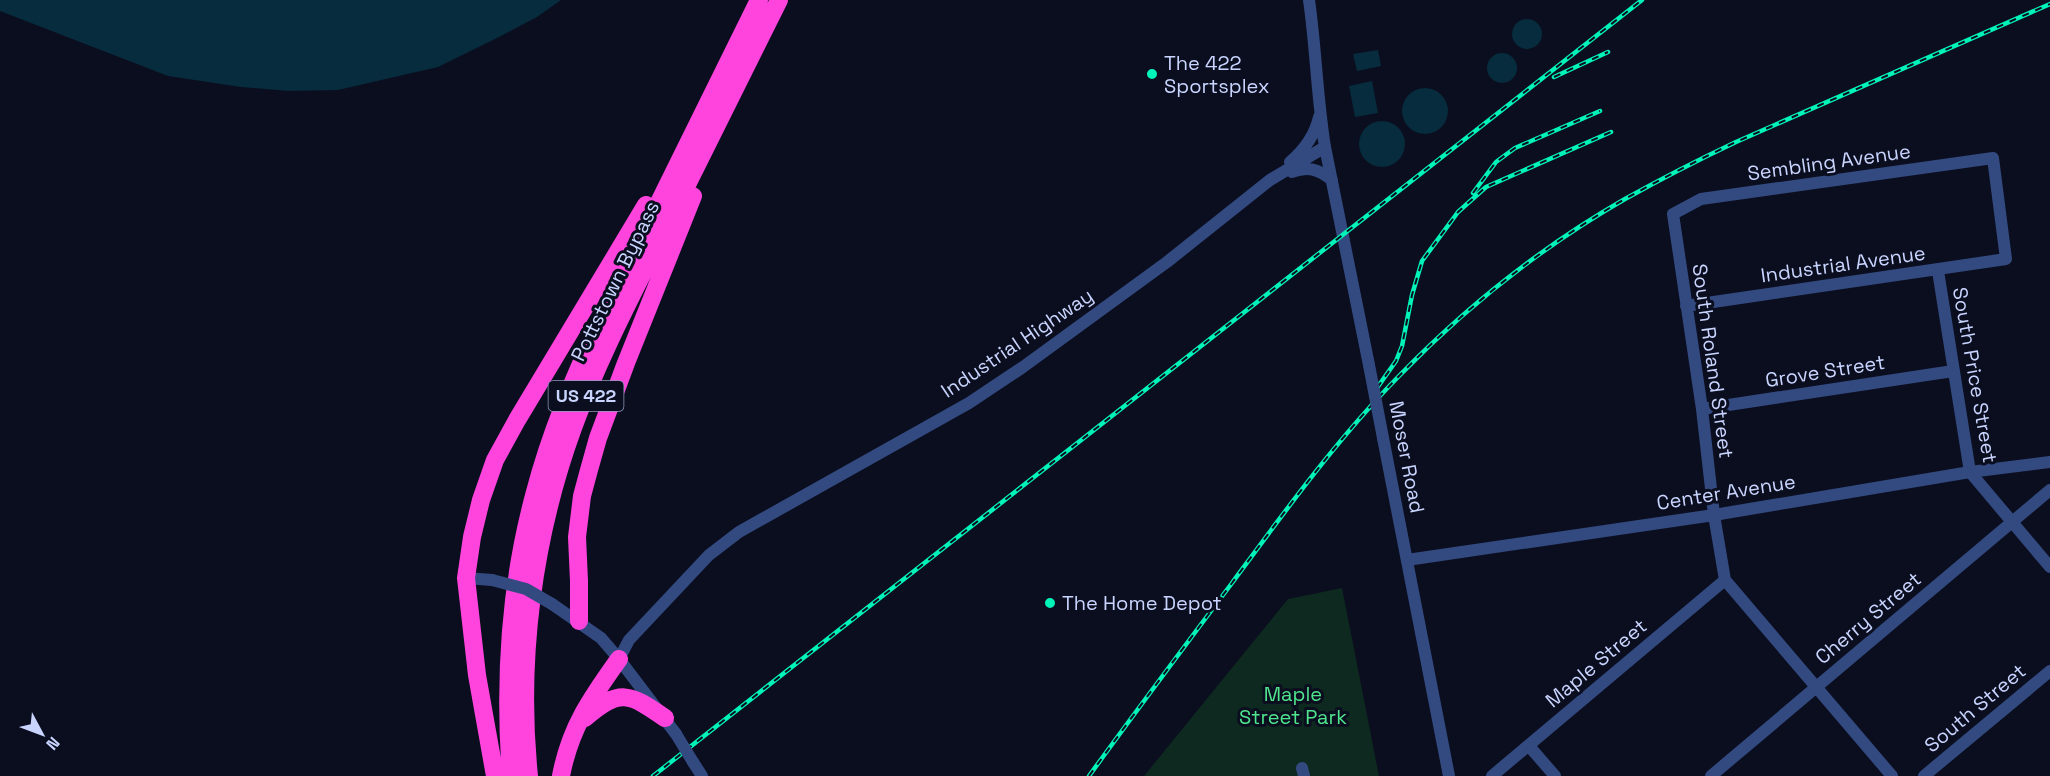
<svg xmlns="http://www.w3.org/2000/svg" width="2050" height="776" font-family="'Space Grotesk',sans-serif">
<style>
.green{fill:#0e291f}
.water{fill:#062c3d}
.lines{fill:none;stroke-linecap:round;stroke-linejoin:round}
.minor{stroke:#334a81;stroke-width:12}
.highway{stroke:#f4d;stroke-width:18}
.rail-casing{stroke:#00f4ba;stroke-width:4.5}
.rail{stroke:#0b0e1f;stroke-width:2;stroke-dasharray:7;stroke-linecap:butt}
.minor-bridge{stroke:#334a81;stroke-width:12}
.poi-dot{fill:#00f4ba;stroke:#0b0e1f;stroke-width:2}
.labels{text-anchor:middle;stroke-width:6;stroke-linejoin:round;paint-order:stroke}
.shield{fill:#0b0e1f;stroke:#9099bc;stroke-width:1.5}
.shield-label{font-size:18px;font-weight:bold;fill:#c9d5ff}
.poi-label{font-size:20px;fill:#c9d5ff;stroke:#0b0e1f;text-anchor:start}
.street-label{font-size:20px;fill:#c9d5ff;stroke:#0b0e1f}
.park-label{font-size:20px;fill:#4fe58d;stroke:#0b0e1f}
</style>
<rect width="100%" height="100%" fill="#0b0e1f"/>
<!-- green -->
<path class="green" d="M1342 588 1379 776H1144L1288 599Z"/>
<!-- water -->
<path class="water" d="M0 0H561L537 17 497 38 438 67 338 90 289 91 241 87 168 76 0 11Z
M1512 34a15 15 0 1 1 30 0a15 15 0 1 1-30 0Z
M1378 50 1381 66 1357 71 1353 54Z
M1487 68a15 15 0 1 1 30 0a15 15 0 1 1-30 0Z
M1372 81 1378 113 1355 117 1349 86Z
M1402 111a23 23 0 1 1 46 0a23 23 0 1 1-46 0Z
M1359 144a23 23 0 1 1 46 0a23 23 0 1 1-46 0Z"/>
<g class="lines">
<!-- minor -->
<path class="minor" d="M1309 0C1316 49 1317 98 1325 147L1369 365
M1290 162C1304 150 1315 135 1319 117
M1292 172C1308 166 1318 169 1332 180
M1938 271 1970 472 2050 567
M1686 306 2006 259 1993 158 1701 199 1673 214 1702 409 1714 515 1725 580 1892 776
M1702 409 1953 371
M1383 438 1449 776
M1407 560 1714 515 1970 472 2050 462
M466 578 492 580
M552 604 601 638 619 659 676 734
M619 659 629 640 709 555 739 532 969 403 1023 367 1167 262 1270 180 1325 147
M1529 746 1555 776
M693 762 702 776
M1302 768 1304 776
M1492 776 1725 580
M1711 776 2050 490
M1924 776 2050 671"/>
<!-- highway -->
<path class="highway" d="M579 621V581L577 537 582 496 589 470 598 438 626 363 693 196
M585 718C620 688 629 693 665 718
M495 776 477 675 466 578 472 537 481 500 495 460 517 420 646 205
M511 776C504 682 510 583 535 492 550 434 573 380 598 326L759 0
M529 776C517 659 533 538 573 428 598 359 633 293 666 227 704 151 741 76 779 0
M561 776C570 728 591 698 619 659"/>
<!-- rail casing -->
<g class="rail-casing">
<path id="rail" d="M1554 77 1608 52
M1473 193 1496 162 1515 148 1600 111
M1377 388 1396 361 1402 346 1412 295 1422 261 1458 212 1486 187 1611 132
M653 776 1642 0
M1089 776C1136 711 1184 647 1232 583 1285 511 1337 439 1400 375 1465 308 1543 246 1625 199 1661 179 1698 160 1736 142L2050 4"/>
</g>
<!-- rail -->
<use href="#rail" class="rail"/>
<!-- minor-bridge -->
<path class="minor-bridge" d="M1369 365 1383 438
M492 580 526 589 552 604
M676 734 693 762"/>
</g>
<!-- markers -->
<g class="poi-dot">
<circle cx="1152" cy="74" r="6"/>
<circle cx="1050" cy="603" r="6"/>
</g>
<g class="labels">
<!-- shield labels -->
<rect class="shield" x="548.5" y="381" width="75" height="30" rx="4.5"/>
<g class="shield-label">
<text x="586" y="402">US 422</text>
</g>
<!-- poi labels -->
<g class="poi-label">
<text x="1164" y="70">The 422<tspan x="1164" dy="23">Sportsplex</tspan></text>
<text x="1062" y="610">The Home Depot</text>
</g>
<!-- street labels -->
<g class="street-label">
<text transform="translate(1829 162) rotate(-8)" y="7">Sembling Avenue</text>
<text transform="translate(1843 264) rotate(-8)" y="7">Industrial Avenue</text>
<text transform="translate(615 281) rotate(-64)" y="7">Pottstown Bypass</text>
<text transform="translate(1017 343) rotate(-34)" y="7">Industrial Highway</text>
<text transform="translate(1713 361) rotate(82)" y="7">South Roland Street</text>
<text transform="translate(1825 371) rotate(-9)" y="7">Grove Street</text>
<text transform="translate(1975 375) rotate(80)" y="7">South Price Street</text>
<text transform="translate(1407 457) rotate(79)" y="7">Moser Road</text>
<text transform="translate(1726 492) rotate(-9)" y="7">Center Avenue</text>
<text transform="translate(1868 618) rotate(-40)" y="7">Cherry Street</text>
<text transform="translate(1596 663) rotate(-40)" y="7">Maple Street</text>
<text transform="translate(1975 708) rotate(-40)" y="7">South Street</text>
</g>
<!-- park labels -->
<g class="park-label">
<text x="1293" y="701">Maple<tspan x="1293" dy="23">Street Park</tspan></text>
</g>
</g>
<!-- north arrow -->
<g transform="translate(42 734) rotate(131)" stroke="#0b0e1f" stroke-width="4.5" paint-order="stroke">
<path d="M0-4.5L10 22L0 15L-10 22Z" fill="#c9d5ff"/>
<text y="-9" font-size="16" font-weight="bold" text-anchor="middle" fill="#c9d5ff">N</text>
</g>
</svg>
